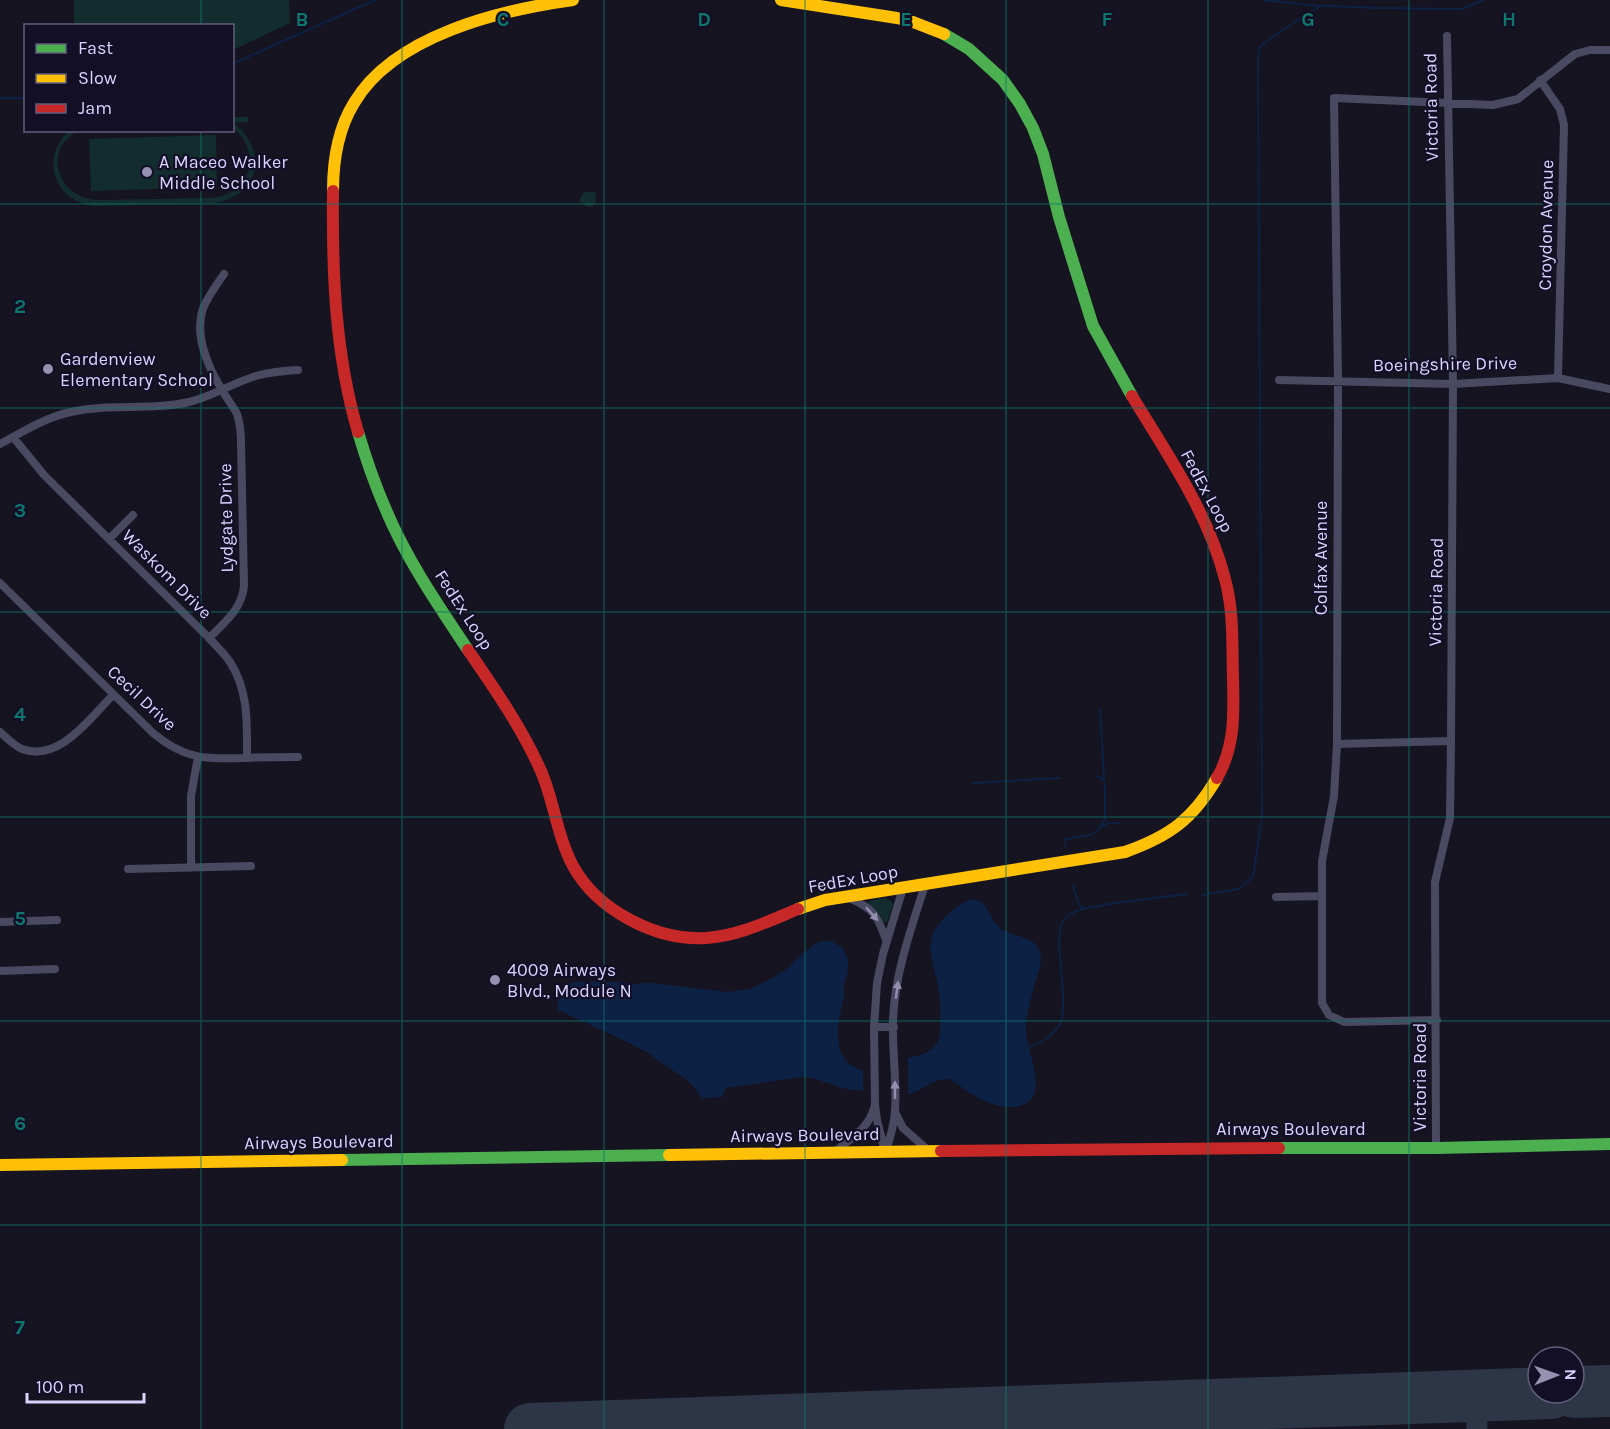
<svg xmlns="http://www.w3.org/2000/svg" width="1610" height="1429" font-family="Karla,sans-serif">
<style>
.green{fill:#132c2d}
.water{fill:#0d2144}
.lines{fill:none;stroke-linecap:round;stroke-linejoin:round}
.stream{stroke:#0d2144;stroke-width:2}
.taxiway{stroke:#2c3646;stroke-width:21}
.runway{stroke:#2c3646;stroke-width:52}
.street{stroke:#4a4962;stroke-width:8}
.fast{stroke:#4caf50;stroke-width:12}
.slow{stroke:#ffc107;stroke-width:12}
.jam{stroke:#c62828;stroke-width:12}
.oneway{fill:#928eb0}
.grid{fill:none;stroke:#0f766e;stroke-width:1.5;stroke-opacity:0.55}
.poi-dot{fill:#9591b1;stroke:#130f26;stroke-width:2}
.labels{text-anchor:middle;stroke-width:4.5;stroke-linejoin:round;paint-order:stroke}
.street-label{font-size:18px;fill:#d9d4ff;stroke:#130f26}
.poi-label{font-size:18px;fill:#d9d4ff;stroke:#130f26;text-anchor:start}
.grid-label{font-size:20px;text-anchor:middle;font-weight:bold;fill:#0f766e;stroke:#130f26;stroke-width:4.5;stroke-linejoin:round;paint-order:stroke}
</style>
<rect width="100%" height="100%" fill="#161421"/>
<!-- green -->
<path class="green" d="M74 0H289L290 23 233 50 232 26 74 25Z
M233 117H248V122L234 123C268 151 261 194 216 203L93 206C53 200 40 157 69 131H78C40 151 59 201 100 200L212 198C251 194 263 152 233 128Z
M216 135 217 187 91 191 89 139Z
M584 192H595L596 202 593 206 588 207 579 201Z
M885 898 891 901 893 904 887 922 884 923 880 915 868 903 870 901Z"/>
<!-- water -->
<path class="water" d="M972 899C987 899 990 919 999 927 1012 939 1033 933 1040 952 1043 963 1038 973 1035 983 1031 999 1025 1016 1026 1032 1027 1049 1046 1090 1028 1102 1009 1115 981 1101 965 1090 959 1085 953 1079 945 1079 933 1079 921 1092 908 1094V1058C916 1056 927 1054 933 1048 939 1043 940 1034 940 1027 941 1013 940 999 938 985 935 971 929 955 931 940 934 923 957 904 972 899Z
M826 940C845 944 851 957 847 976 846 979 844 981 844 984 843 989 845 993 844 998 839 1015 833 1041 844 1058 847 1064 857 1068 863 1071V1090C840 1092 825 1078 801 1077L726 1088 724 1091 723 1097 702 1098 693 1086 685 1079 648 1053 625 1041 558 1010C557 1001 558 990 567 984 576 979 618 982 630 983L638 985 642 983H652L728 992 750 989 771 979 789 967 794 961 811 947 816 943Z"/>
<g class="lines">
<!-- stream -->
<path class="stream" d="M1264 0 1306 5 1378 8 1462 9 1484 0
M232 64 375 0
M0 98H26
M1096 776 1100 777 1103 780
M972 783 1060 778
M1101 827C1108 822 1113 822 1121 824
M1066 846 1065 839 1091 835 1098 830 1105 819V793L1100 709
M1073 886 1079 905 1085 909
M1203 895 1239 889 1253 877 1262 817 1258 61 1259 47 1284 29 1320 6
M1027 1047C1040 1044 1054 1036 1060 1023 1067 1010 1060 962 1059 945 1059 935 1059 923 1068 915 1079 905 1165 897 1186 894"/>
<!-- taxiway -->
<path class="taxiway" d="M1475 1396 1477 1429
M905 1416 988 1423 1032 1429
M697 1429 715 1422"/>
<!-- runway -->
<path class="runway" d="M1574 1392 1610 1391
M530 1429 1551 1393"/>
<!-- street -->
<path class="street" d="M1540 80 1560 109 1564 125 1558 378
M1279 380 1453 384 1558 378 1610 389
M13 437 44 475 209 638C216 646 224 653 230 662 249 691 247 725 247 758
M0 444C22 432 46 417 71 412 109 403 150 411 189 402 211 397 231 384 253 377 267 372 283 371 298 370
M109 539 133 515
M0 583 153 733C185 760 206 759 246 758 263 757 280 757 298 757
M209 638C224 623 242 609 244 586L241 442C241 432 240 423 237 414 233 406 227 399 222 390 208 367 193 333 204 306 209 295 217 284 224 274
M0 732C7 738 13 745 22 749 59 763 90 718 113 695
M1337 744 1451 741
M191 868V796L198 757
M128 869 251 866
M847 897C873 908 877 914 886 940
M1276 897 1321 896
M0 922 57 920
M0 971 55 969
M1437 1020 1344 1022 1329 1015 1322 1003V861L1334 796 1337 744 1338 381 1334 98 1493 105 1518 99 1575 54 1590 50H1610
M874 1027H894
M895 1112 903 1128 929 1151
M1436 1148 1435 882 1450 818 1451 741 1453 384 1447 36
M836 1151C850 1139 869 1128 874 1108
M885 1152C890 1139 894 1125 895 1111 897 1081 892 1050 893 1019 895 973 911 929 925 885
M885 1152 877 1120 875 1105 874 1027 877 983 883 954 903 888"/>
<!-- fast -->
<path class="fast" d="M944 34 969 49 1003 80 1020 104 1033 128 1043 154 1059 217 1093 326 1132 396
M358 432C366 459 375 485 386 510 407 560 438 605 468 650
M1279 1148H1436L1610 1144
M342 1160 669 1155"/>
<!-- slow -->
<path class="slow" d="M781 0 897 18 913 22 944 34
M333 191C333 161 338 129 354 103 394 35 501 10 573 0
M798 909 825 900 1125 852C1170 836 1193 819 1217 778
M669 1155 941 1151
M0 1165 342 1160"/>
<!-- jam -->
<path class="jam" d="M333 191C332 272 335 354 358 432
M1132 396C1167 454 1208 512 1225 579 1234 611 1232 646 1233 679 1234 713 1235 747 1217 778
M468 650C494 688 522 728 541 771 554 801 557 836 573 866 597 910 656 941 706 938 738 936 769 921 798 909
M941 1151 1279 1148"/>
</g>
<!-- one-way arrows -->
<defs><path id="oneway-solid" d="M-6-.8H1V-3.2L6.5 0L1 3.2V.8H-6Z" transform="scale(1.5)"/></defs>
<g class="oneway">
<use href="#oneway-solid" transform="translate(872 914) rotate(48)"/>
<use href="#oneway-solid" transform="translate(897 990) rotate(-82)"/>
<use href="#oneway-solid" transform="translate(895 1090) rotate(-90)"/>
</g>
<!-- grid -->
<path class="grid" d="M201 0V26M402 0V1429M604 0V1429M805 0V1429M1006 0V1429M1208 0V1429M1409 0V1429M201 130V1429M0 204H1610M0 408H1610M0 612H1610M0 817H1610M0 1021H1610M0 1225H1610"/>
<!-- markers -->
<g class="poi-dot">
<circle cx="147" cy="172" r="6"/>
<circle cx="48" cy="369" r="6"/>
<circle cx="495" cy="980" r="6"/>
</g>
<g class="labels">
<!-- street labels -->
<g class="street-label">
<text transform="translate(1431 107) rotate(-91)" y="6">Victoria Road</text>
<text transform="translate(1546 225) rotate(-89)" y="6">Croydon Avenue</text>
<text transform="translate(1445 364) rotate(-1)" y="6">Boeingshire Drive</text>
<text transform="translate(1207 491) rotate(62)" y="6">FedEx Loop</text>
<text transform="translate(226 518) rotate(-91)" y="6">Lydgate Drive</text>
<text transform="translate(1321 558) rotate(-90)" y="6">Colfax Avenue</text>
<text transform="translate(167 574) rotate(45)" y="6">Waskom Drive</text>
<text transform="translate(1436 592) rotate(-89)" y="6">Victoria Road</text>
<text transform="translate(464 610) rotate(57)" y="6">FedEx Loop</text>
<text transform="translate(142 698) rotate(43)" y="6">Cecil Drive</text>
<text transform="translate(853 879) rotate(-10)" y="6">FedEx Loop</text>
<text transform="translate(1420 1077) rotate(-90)" y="6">Victoria Road</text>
<text x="1291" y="1135">Airways Boulevard</text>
<text transform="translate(805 1135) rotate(-1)" y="6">Airways Boulevard</text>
<text transform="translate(319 1142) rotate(-1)" y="6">Airways Boulevard</text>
</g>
<!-- poi labels -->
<g class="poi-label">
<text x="159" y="168">A Maceo Walker<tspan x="159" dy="21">Middle School</tspan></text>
<text x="60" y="365">Gardenview<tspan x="60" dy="21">Elementary School</tspan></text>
<text x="507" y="976">4009 Airways<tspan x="507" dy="21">Blvd., Module N</tspan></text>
</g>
</g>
<g class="grid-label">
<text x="302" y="26">B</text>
<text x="503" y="26">C</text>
<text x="704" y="26">D</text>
<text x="906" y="26">E</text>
<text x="1107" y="26">F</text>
<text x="1308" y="26">G</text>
<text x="1509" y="26">H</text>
<text x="20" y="313">2</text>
<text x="20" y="517">3</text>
<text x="20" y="721">4</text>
<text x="20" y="925">5</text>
<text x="20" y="1130">6</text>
<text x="20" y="1334">7</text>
</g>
<!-- legend -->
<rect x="24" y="24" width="210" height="108" fill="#130f26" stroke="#625e7d" stroke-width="1.5"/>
<rect x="36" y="44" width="30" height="9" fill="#4caf50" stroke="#625e7d" stroke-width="1.5"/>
<text x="78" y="54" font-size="18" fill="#d9d4ff">Fast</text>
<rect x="36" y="74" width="30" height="9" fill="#ffc107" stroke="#625e7d" stroke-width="1.5"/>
<text x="78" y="84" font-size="18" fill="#d9d4ff">Slow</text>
<rect x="36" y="104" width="30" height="9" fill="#c62828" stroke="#625e7d" stroke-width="1.5"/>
<text x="78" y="114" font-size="18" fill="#d9d4ff">Jam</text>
<!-- north arrow -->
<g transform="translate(1556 1375) rotate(89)"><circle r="28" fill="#130f26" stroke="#625e7d" stroke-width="1.5"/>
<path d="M0-4.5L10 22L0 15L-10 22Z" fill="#9591b1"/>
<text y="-9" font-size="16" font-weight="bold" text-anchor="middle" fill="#d9d4ff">N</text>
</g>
<!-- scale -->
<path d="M27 1393v9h117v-9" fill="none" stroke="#d9d4ff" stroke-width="3"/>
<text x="36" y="1393" font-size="18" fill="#d9d4ff" stroke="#130f26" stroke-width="4.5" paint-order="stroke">100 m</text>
</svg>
